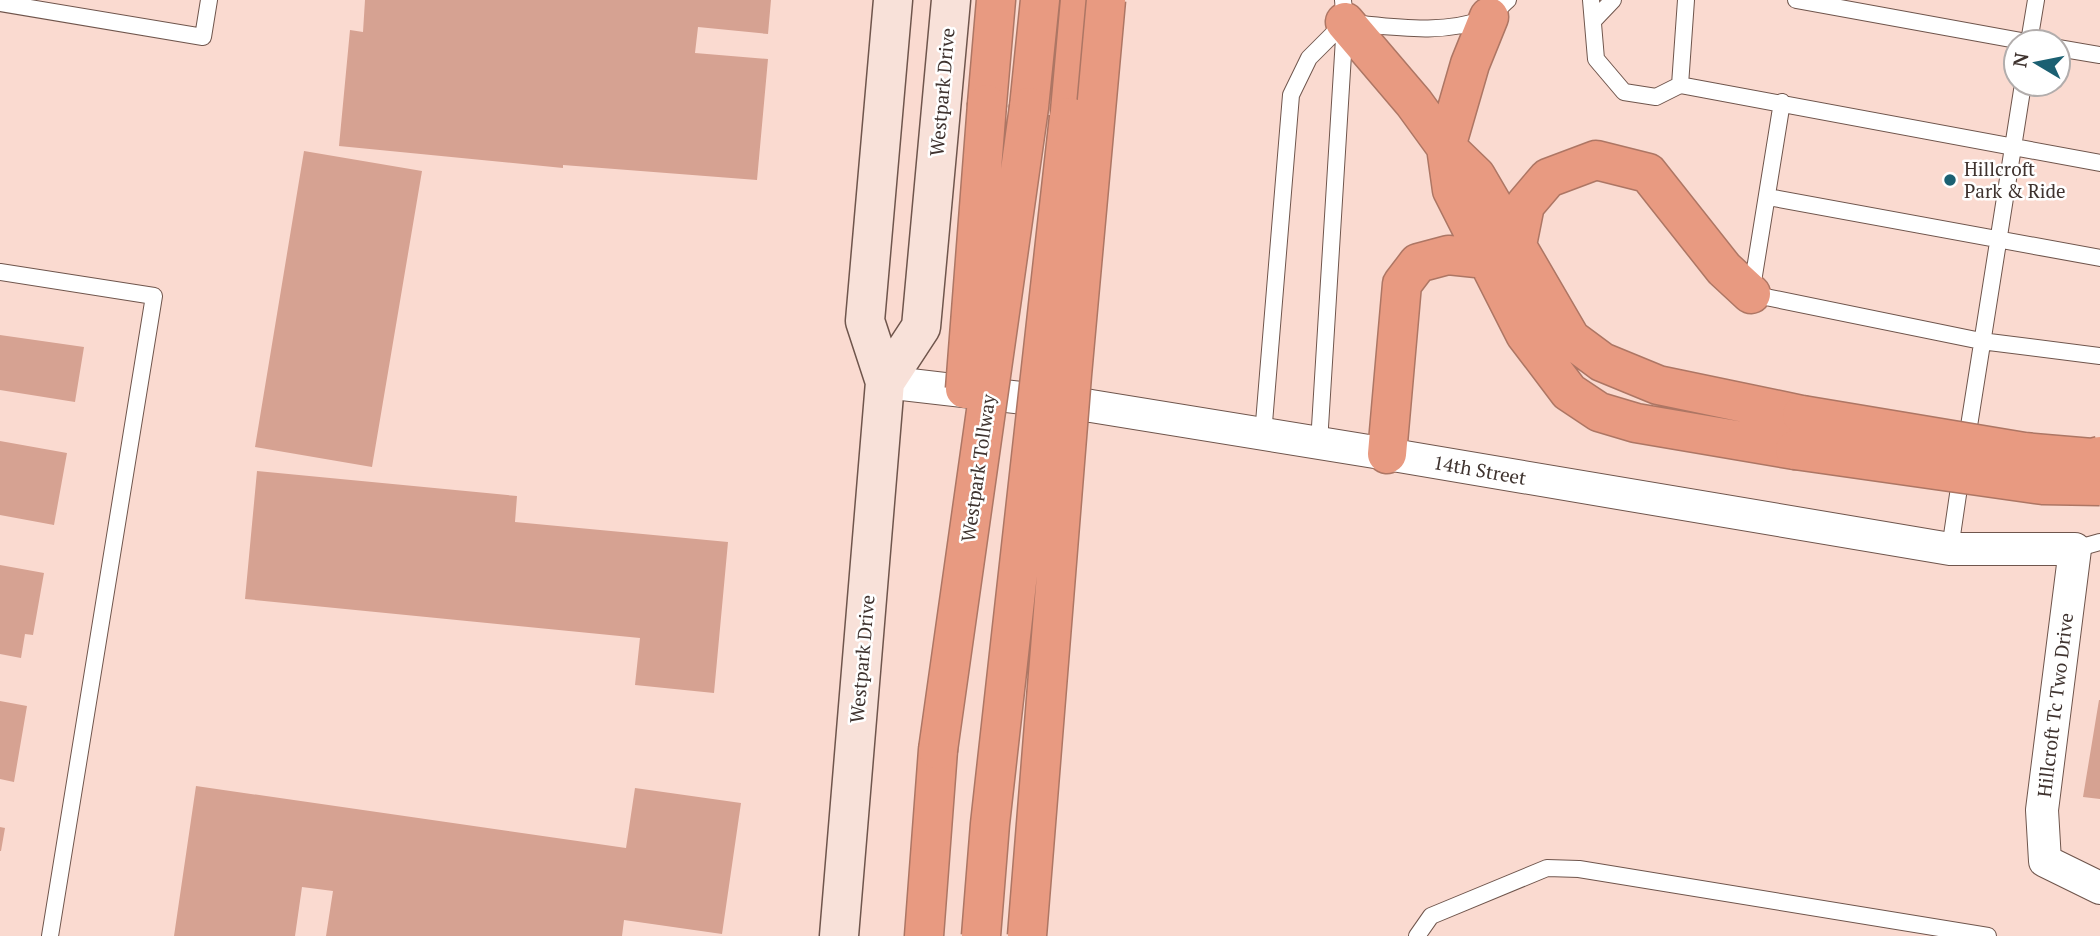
<svg xmlns="http://www.w3.org/2000/svg" width="2100" height="936" font-family="'PT Serif',serif">
<style>
.building{fill:#d6a292}
.lines{fill:none;stroke-linecap:round;stroke-linejoin:round}
.service-casing{stroke:#6f554c;stroke-width:18}
.minor-casing{stroke:#6f554c;stroke-width:34}
.secondary-casing{stroke:#6f554c;stroke-width:41}
.motorway-casing{stroke:#ad7664;stroke-width:41}
.service{stroke:#fff;stroke-width:16}
.minor{stroke:#fff;stroke-width:32}
.secondary{stroke:#f8e1d9;stroke-width:38}
.motorway{stroke:#e89a81;stroke-width:38}
.motorway-bridge-casing{stroke:#ad7664;stroke-width:41;stroke-linecap:butt}
.motorway-bridge{stroke:#e89a81;stroke-width:38}
.poi-dot{fill:#1b6072;stroke:#fff;stroke-width:2.5}
.labels{text-anchor:middle;stroke-width:5;stroke-linejoin:round;paint-order:stroke}
.street-label{font-size:19px;fill:#3f332f;stroke:#fff}
.poi-label{font-size:19px;fill:#3f332f;stroke:#fff;text-anchor:start}
</style>
<rect width="100%" height="100%" fill="#fadad0"/>
<!-- building -->
<path class="building" d="M365 0H771L768 34 698 27 695 53 768 59 757 180 563 165V168L339 146 350 30 363 32Z
M304 151 422 171 372 467 255 447Z
M0 335 84 347 75 402 0 390Z
M0 441 67 453 54 525 0 515Z
M257 471 517 496 515 522 728 542 714 693 635 685 640 638 245 599Z
M0 565 44 573 33 635 25 634 21 658 0 654Z
M2099 700H2100V799L2083 797Z
M0 701 27 706 14 782 0 779Z
M196 786 626 848 635 788 741 803 722 934 624 920 622 936H326L333 891 302 887 295 936H174Z
M0 827 5 828 1 851H0Z"/>
<g class="lines">
<!-- service casing -->
<g class="service-casing">
<path id="service" d="M1591 0 1596 59 1624 92 1656 97 1680 85
M1796 0 2027 42
M0 3 203 37 209 0
M1593 21 1613 0
M1351 23C1395 27 1444 35 1487 18 1494 14 1501 6 1508 0
M2029 42 2036 0
M2058 48 2100 55
M1680 85 2100 163
M1680 85 1686 0
M1782 102 1751 294 1981 341 2100 356
M1768 197 2100 258
M0 272 154 296 50 936
M1263 435 1291 95 1309 58 1345 22
M1319 443 1345 22 1343 0
M1966 445 2023 84
M1950 549 1961 474
M2075 549 2100 542
M1417 936 1431 916 1547 868 1579 869 1988 936"/>
</g>
<!-- minor casing -->
<g class="minor-casing">
<path id="minor" d="M885 382 1091 406 1387 454 1950 549H2075L2042 810 2045 861 2100 888"/>
</g>
<!-- secondary casing -->
<g class="secondary-casing">
<path id="secondary" d="M885 382 921 327 951 0
M839 936 885 382 865 321 893 0"/>
</g>
<!-- motorway casing -->
<g class="motorway-casing">
<path id="motorway" d="M1489 17 1470 64 1446 147 1452 190 1525 334 1569 392 1599 412 1636 423 1795 450
M1345 22 1414 103 1446 147 1476 176 1571 339 1602 362 1658 385 1802 415
M987 104 996 0
M1029 107 1040 0
M1070 111 1080 0
M1517 245 1525 205 1548 178 1596 160 1648 173 1724 269 1751 294
M1387 454 1402 284 1418 263 1448 255 1486 259
M924 936 938 750"/>
</g>
<!-- service -->
<use href="#service" class="service"/>
<!-- minor -->
<use href="#minor" class="minor"/>
<!-- secondary -->
<use href="#secondary" class="secondary"/>
<!-- motorway -->
<use href="#motorway" class="motorway"/>
<!-- motorway-bridge casing -->
<g class="motorway-bridge-casing">
<path id="motorway-bridge" d="M965 389 987 104
M1802 415 2024 452 2092 458 2100 456
M1795 450 2043 485 2100 486
M938 750 1029 107
M981 936 990 824 1069 117
M1027 936 1072 375 1106 0"/>
</g>
<!-- motorway-bridge -->
<use href="#motorway-bridge" class="motorway-bridge"/>
</g>
<!-- markers -->
<circle class="poi-dot" cx="1950" cy="180" r="7"/>
<g class="labels">
<!-- street labels -->
<g class="street-label">
<text transform="translate(942 92) rotate(-85)" y="7">Westpark Drive</text>
<text transform="translate(978 468) rotate(-82)" y="7">Westpark Tollway</text>
<text transform="translate(1480 470) rotate(10)" y="7">14th Street</text>
<text transform="translate(862 659) rotate(-85)" y="7">Westpark Drive</text>
<text transform="translate(2055 705) rotate(-83)" y="7">Hillcroft Tc Two Drive</text>
</g>
<!-- poi labels -->
<g class="poi-label">
<text x="1964" y="176">Hillcroft<tspan x="1964" dy="22">Park &amp; Ride</tspan></text>
</g>
</g>
<!-- north arrow -->
<g transform="translate(2037 63) rotate(280)"><circle r="33" fill="#ffffff" stroke="#b2adac" stroke-width="2"/>
<path d="M0-5L12 26L0 18L-12 26Z" fill="#1b6072"/>
<text y="-10" font-size="19" font-weight="bold" text-anchor="middle" fill="#3f332f">N</text>
</g>
</svg>
